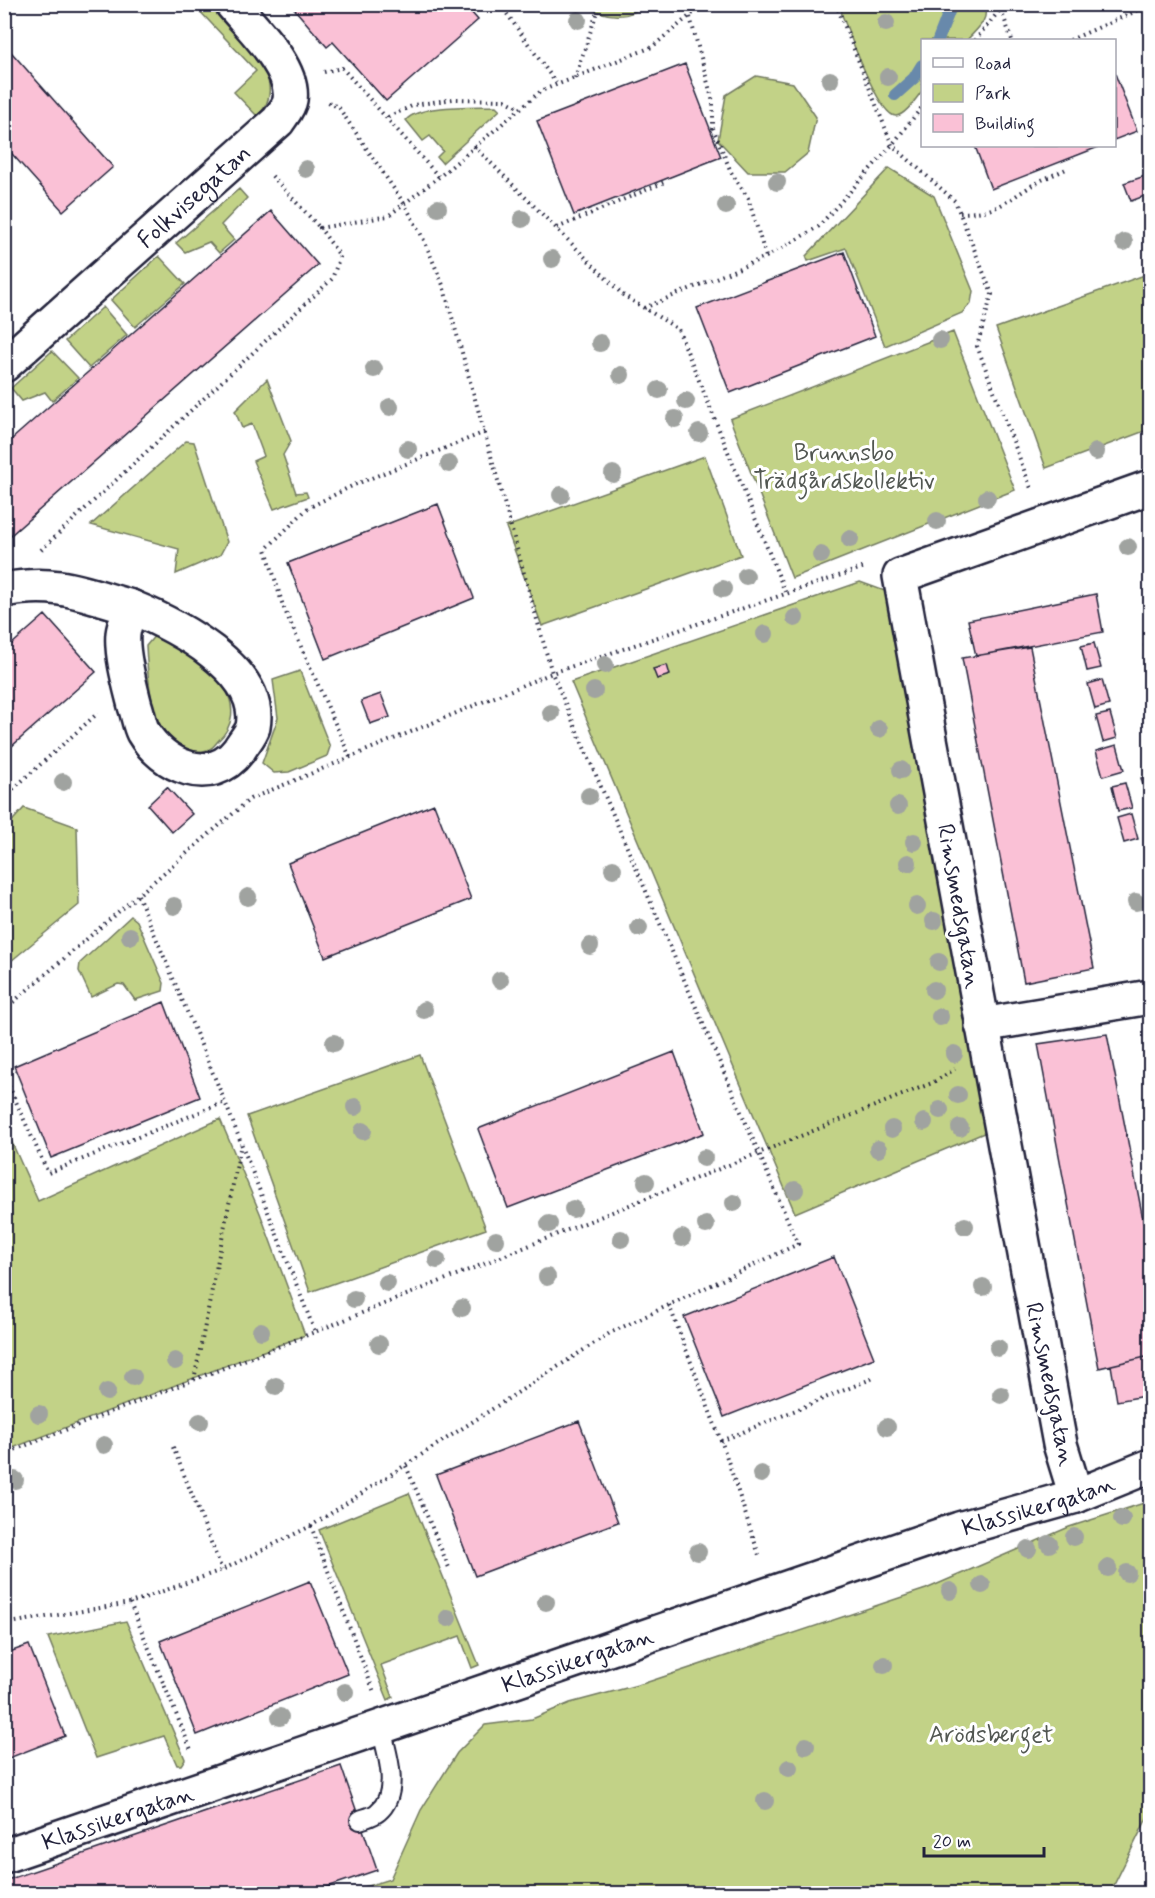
<svg xmlns="http://www.w3.org/2000/svg" width="1155" height="1898" font-family="Mynerve,sans-serif">
<style>
.green{fill:#c2d287;stroke:#727a61;stroke-width:1.5}
.lines{fill:none;stroke-linecap:round;stroke-linejoin:round}
.stream{stroke:#6889ab;stroke-width:12}
.building{fill:#fac1d6;stroke:#22223b;stroke-width:1.5}
.lane-casing{stroke:#22223b;stroke-width:22}
.street-casing{stroke:#22223b;stroke-width:38}
.path{stroke:#22223b;stroke-width:4;stroke-dasharray:1.5 4.5;stroke-linecap:butt}
.lane{stroke:#fff;stroke-width:18}
.street{stroke:#fff;stroke-width:33}
.tree{fill:#a0a3a0}
.labels{text-anchor:middle;stroke-width:6;stroke-linejoin:round;paint-order:stroke}
.street-label{font-size:24px;fill:#22223b;stroke:#fff}
.park-label{font-size:24px;fill:#525752;stroke:#fff}
</style>
<rect width="100%" height="100%" fill="#fff"/>
<filter id="ink" filterUnits="userSpaceOnUse"><feTurbulence type="fractalNoise" baseFrequency=".0167" numOctaves="2"/><feDisplacementMap in="SourceGraphic" scale="12" xChannelSelector="R" yChannelSelector="G"/><feConvolveMatrix kernelMatrix="1 2 1 2 8 2 1 2 1" color-interpolation-filters="sRGB"/></filter>
<g filter="url(#ink)">
<!-- green -->
<path class="green" d="M194 5H210C233 30 296 82 257 116L234 92 256 71Z
M583 5 644 4V5C627 22 602 15 583 5Z
M841 5H984C990 20 977 29 967 40H922V91C916 98 906 115 896 116 879 117 849 32 842 15Z
M756 76 793 83 816 117 808 153 785 172H748L718 140 726 95Z
M496 106 500 110 442 163 437 157 443 151 430 136 423 141 406 120C421 104 473 107 496 106Z
M889 168 934 196 973 291 971 303 962 313 885 346 846 248 808 261 806 256Z
M239 189 247 198 221 225 234 240 219 253 209 242 185 252 176 243Z
M159 256 185 284 135 327 111 300Z
M1150 273V429L1046 468 996 328Z
M103 307 127 335 89 368 65 341Z
M953 332 1015 490 792 578 730 419Z
M52 351 78 378 52 401 45 392 22 401 11 388Z
M267 379 291 441 283 455 296 493 306 492 308 497 274 509 253 461 264 456 252 424 242 428 235 411Z
M186 441 194 442 227 542 220 555 176 574 179 549 91 525Z
M705 456 741 555 542 626 506 527Z
M860 582 885 591 991 1130 795 1213 571 682Z
M156 634C181 648 208 662 224 687 236 706 234 726 218 741 214 746 210 751 203 751 180 753 160 732 154 710 149 690 147 667 146 646Z
M300 671 330 747 327 756 289 772 274 773 262 763 278 718 273 680Z
M24 808 77 827 79 905 5 966V829Z
M131 916 137 921 164 983 163 991 135 1000 124 985 118 984 91 997 79 971 80 963Z
M420 1055 486 1229 310 1292 247 1116Z
M220 1119 260 1213 305 1335 5 1451V1127L38 1201Z
M409 1493 479 1665 472 1668 460 1636 381 1665 393 1697 388 1700 319 1530Z
M1150 1501V1812L1110 1893H345L390 1879 421 1810 457 1753 485 1725 532 1719 570 1703 645 1683 926 1589 1069 1527Z
M126 1621 185 1759 181 1765H177L164 1736 96 1758 48 1637Z"/>
<g class="lines">
<!-- stream -->
<path class="stream" d="M938 40 952 4
M895 95 914 78 922 65"/>
</g>
<!-- building -->
<path class="building" d="M290 4H464L478 20 386 101 333 42 327 47Z
M4 44 113 167 63 211 4 145Z
M685 64 721 157 574 215 537 121Z
M1114 71 1137 131 1114 140Z
M975 146H1101L991 189Z
M1148 175 1150 194 1131 201 1124 183Z
M271 211 318 265 4 541V446Z
M844 252 875 336 730 393 697 308Z
M438 504 474 598 325 659 288 563Z
M1096 594 1103 632 976 656 968 620Z
M45 615 96 672 4 753V651Z
M1094 643 1101 668 1087 671 1081 646Z
M1150 644V669L1144 645Z
M1030 647 1094 968 1024 982 962 658Z
M667 665 670 675 657 679 653 669Z
M1102 680 1109 705 1095 709 1088 684Z
M381 694 390 717 370 724 361 701Z
M1110 713 1117 738 1103 742 1096 716Z
M1117 745 1124 770 1103 776 1096 751Z
M1150 776V793L1146 795 1141 778Z
M1125 783 1132 808 1118 811 1112 786Z
M167 787 192 814 172 832 148 805Z
M434 804 471 899 325 957 288 863Z
M1131 814 1138 839 1124 843 1117 818Z
M164 1002 200 1097 51 1158 14 1066Z
M1107 1034 1150 1255V1356L1099 1368 1038 1044Z
M674 1052 704 1133 508 1208 478 1129Z
M834 1257 874 1358 724 1417 684 1317Z
M1150 1356V1395L1117 1401 1111 1365Z
M579 1421 618 1522 475 1576 436 1475Z
M310 1581 348 1674 197 1735 160 1641Z
M29 1645 65 1736 4 1760V1654Z
M341 1766 377 1870 307 1894H4V1881Z"/>
<g class="lines">
<!-- lane casing -->
<g class="lane-casing">
<path id="lane" d="M360 1820C365 1818 374 1816 378 1812 401 1793 387 1752 381 1729"/>
</g>
<!-- street casing -->
<g class="street-casing">
<g id="street">
<path id="s1" d="M4 365 278 121C282 115 289 107 290 100 295 68 252 28 232 4"/>
<path d="M4 590C56 580 82 593 131 607"/>
<path d="M131 607C173 624 264 669 253 727 251 734 243 743 239 750 211 788 163 766 143 732 139 724 138 714 135 706 130 686 121 654 123 634 124 625 128 616 131 607Z"/>
<path d="M982 1025 1150 997"/>
<path d="M1076 1496 1060 1444 900 576 1150 487"/>
<path id="s2" d="M4 1856 959 1529 1076 1496 1150 1466"/>
</g>
</g>
<!-- path -->
<path class="path" d="M500 4 556 83
M836 4 892 145 955 201 992 294 977 346 1032 491
M1001 10 1012 40
M690 17 713 102V128L731 172 748 198 766 257
M975 40 1000 10 998 4
M1070 40 1150 5
M324 72 342 68 439 177
M575 78 597 12
M388 117 414 105 453 99 505 100 520 108
M474 146 623 295 678 329 786 594
M272 176 320 228
M960 213C997 212 999 206 1028 188 1039 180 1054 175 1066 169
M557 228 667 181
M644 308 766 257 818 227 892 145 922 107
M41 550 332 279 340 256 320 228 388 216 439 177 541 91 652 47 704 4
M350 757 283 606 266 549 308 508 354 485 485 432
M4 797 98 713
M138 895 225 1102 315 1332
M4 1010 250 799 552 673 865 567
M4 1075 48 1173 225 1102
M669 1305 723 1446 760 1558
M194 1380 241 1144
M721 1441 876 1377
M173 1447 222 1570
M4 1454 290 1342 932 1083 955 1069
M406 1466 450 1570
M311 1526 374 1692
M130 1603 192 1752
M4 1624 130 1603 222 1570 311 1526 610 1333 798 1244 552 673 443 285 423 238 405 205 339 108 327 101"/>
<!-- lane -->
<use href="#lane" class="lane"/>
<!-- street -->
<use href="#street" class="street"/>
</g>
<!-- trees -->
<g class="tree">
<circle cx="578" cy="20" r="9"/>
<circle cx="886" cy="23" r="9"/>
<circle cx="888" cy="77" r="9"/>
<circle cx="830" cy="80" r="9"/>
<circle cx="306" cy="169" r="9"/>
<circle cx="777" cy="182" r="9"/>
<circle cx="726" cy="206" r="9"/>
<circle cx="438" cy="208" r="9"/>
<circle cx="522" cy="219" r="9"/>
<circle cx="1124" cy="242" r="9"/>
<circle cx="552" cy="259" r="9"/>
<circle cx="940" cy="340" r="9"/>
<circle cx="600" cy="343" r="9"/>
<circle cx="374" cy="369" r="9"/>
<circle cx="621" cy="375" r="9"/>
<circle cx="659" cy="390" r="9"/>
<circle cx="686" cy="401" r="9"/>
<circle cx="390" cy="407" r="9"/>
<circle cx="675" cy="419" r="9"/>
<circle cx="699" cy="433" r="9"/>
<circle cx="408" cy="449" r="9"/>
<circle cx="1096" cy="452" r="9"/>
<circle cx="449" cy="464" r="9"/>
<circle cx="613" cy="474" r="9"/>
<circle cx="561" cy="495" r="9"/>
<circle cx="987" cy="498" r="9"/>
<circle cx="937" cy="521" r="9"/>
<circle cx="850" cy="539" r="9"/>
<circle cx="1128" cy="547" r="9"/>
<circle cx="821" cy="555" r="9"/>
<circle cx="746" cy="576" r="9"/>
<circle cx="723" cy="589" r="9"/>
<circle cx="795" cy="618" r="9"/>
<circle cx="765" cy="634" r="9"/>
<circle cx="605" cy="665" r="9"/>
<circle cx="594" cy="691" r="9"/>
<circle cx="551" cy="713" r="9"/>
<circle cx="879" cy="729" r="9"/>
<circle cx="901" cy="770" r="9"/>
<circle cx="63" cy="782" r="9"/>
<circle cx="589" cy="796" r="9"/>
<circle cx="898" cy="806" r="9"/>
<circle cx="914" cy="842" r="9"/>
<circle cx="908" cy="863" r="9"/>
<circle cx="613" cy="869" r="9"/>
<circle cx="248" cy="897" r="9"/>
<circle cx="1136" cy="902" r="9"/>
<circle cx="174" cy="906" r="9"/>
<circle cx="917" cy="906" r="9"/>
<circle cx="934" cy="921" r="9"/>
<circle cx="639" cy="928" r="9"/>
<circle cx="130" cy="936" r="9"/>
<circle cx="590" cy="946" r="9"/>
<circle cx="939" cy="962" r="9"/>
<circle cx="500" cy="980" r="9"/>
<circle cx="934" cy="990" r="9"/>
<circle cx="424" cy="1010" r="9"/>
<circle cx="940" cy="1017" r="9"/>
<circle cx="334" cy="1043" r="9"/>
<circle cx="954" cy="1054" r="9"/>
<circle cx="958" cy="1095" r="9"/>
<circle cx="355" cy="1107" r="9"/>
<circle cx="940" cy="1110" r="9"/>
<circle cx="924" cy="1122" r="9"/>
<circle cx="960" cy="1128" r="9"/>
<circle cx="892" cy="1129" r="9"/>
<circle cx="363" cy="1131" r="9"/>
<circle cx="878" cy="1149" r="9"/>
<circle cx="704" cy="1158" r="9"/>
<circle cx="646" cy="1182" r="9"/>
<circle cx="795" cy="1190" r="9"/>
<circle cx="734" cy="1203" r="9"/>
<circle cx="573" cy="1209" r="9"/>
<circle cx="549" cy="1224" r="9"/>
<circle cx="706" cy="1225" r="9"/>
<circle cx="965" cy="1226" r="9"/>
<circle cx="682" cy="1238" r="9"/>
<circle cx="621" cy="1239" r="9"/>
<circle cx="496" cy="1240" r="9"/>
<circle cx="437" cy="1260" r="9"/>
<circle cx="547" cy="1277" r="9"/>
<circle cx="387" cy="1283" r="9"/>
<circle cx="983" cy="1287" r="9"/>
<circle cx="354" cy="1299" r="9"/>
<circle cx="462" cy="1308" r="9"/>
<circle cx="261" cy="1331" r="9"/>
<circle cx="379" cy="1344" r="9"/>
<circle cx="998" cy="1348" r="9"/>
<circle cx="175" cy="1361" r="9"/>
<circle cx="133" cy="1377" r="9"/>
<circle cx="276" cy="1386" r="9"/>
<circle cx="107" cy="1392" r="9"/>
<circle cx="1001" cy="1395" r="9"/>
<circle cx="39" cy="1414" r="9"/>
<circle cx="200" cy="1422" r="9"/>
<circle cx="887" cy="1427" r="9"/>
<circle cx="104" cy="1445" r="9"/>
<circle cx="761" cy="1474" r="9"/>
<circle cx="15" cy="1480" r="9"/>
<circle cx="1122" cy="1519" r="9"/>
<circle cx="1074" cy="1537" r="9"/>
<circle cx="1049" cy="1544" r="9"/>
<circle cx="1028" cy="1549" r="9"/>
<circle cx="698" cy="1552" r="9"/>
<circle cx="1108" cy="1568" r="9"/>
<circle cx="1127" cy="1573" r="9"/>
<circle cx="982" cy="1585" r="9"/>
<circle cx="950" cy="1591" r="9"/>
<circle cx="546" cy="1602" r="9"/>
<circle cx="448" cy="1618" r="9"/>
<circle cx="884" cy="1665" r="9"/>
<circle cx="345" cy="1692" r="9"/>
<circle cx="280" cy="1717" r="9"/>
<circle cx="806" cy="1746" r="9"/>
<circle cx="789" cy="1768" r="9"/>
<circle cx="765" cy="1801" r="9"/>
</g>
</g>
<g class="labels">
<!-- street labels -->
<g class="street-label">
<text dy="8" stroke="none"><textPath href="#s1" startOffset="254">Folkvisegatan</textPath></text>
<text transform="translate(960 906) rotate(80)" y="8">Rimsmedsgatan</text>
<text transform="translate(1051 1384) rotate(78)" y="8">Rimsmedsgatan</text>
<text dy="8" stroke="none"><textPath href="#s2" startOffset="1092">Klassikergatan</textPath></text>
<text dy="8" stroke="none"><textPath href="#s2" startOffset="606">Klassikergatan</textPath></text>
<text dy="8" stroke="none"><textPath href="#s2" startOffset="120">Klassikergatan</textPath></text>
</g>
<!-- park labels -->
<g class="park-label">
<text x="844" y="460">Brunnsbo<tspan x="844" dy="28">Trädgårdskollektiv</tspan></text>
<text x="991" y="1742">Arödsberget</text>
</g>
</g>
<!-- margin -->
<rect width="1155" height="1898" fill="none" stroke="#fff" stroke-width="24"/>
<rect x="12" y="12" width="1131" height="1874" fill="none" stroke="#22223b" stroke-width="2" filter="url(#ink)"/>
<!-- legend -->
<rect x="921" y="39" width="195" height="108" fill="#ffffff" stroke="#a7a7b1" stroke-width="1.5"/>
<rect x="933" y="58" width="30" height="9" fill="#ffffff" stroke="#a7a7b1" stroke-width="1.5"/>
<text x="975" y="69" font-size="18" fill="#22223b">Road</text>
<rect x="933" y="84" width="30" height="18" fill="#c2d287" stroke="#a7a7b1" stroke-width="1.5"/>
<text x="975" y="99" font-size="18" fill="#22223b">Park</text>
<rect x="933" y="114" width="30" height="18" fill="#fac1d6" stroke="#a7a7b1" stroke-width="1.5"/>
<text x="975" y="129" font-size="18" fill="#22223b">Building</text>
<!-- scale -->
<path d="M924 1847v9h120v-9" fill="none" stroke="#22223b" stroke-width="3"/>
<text x="933" y="1847" font-size="18" fill="#22223b" stroke="#ffffff" stroke-width="4.5" paint-order="stroke">20 m</text>
</svg>
